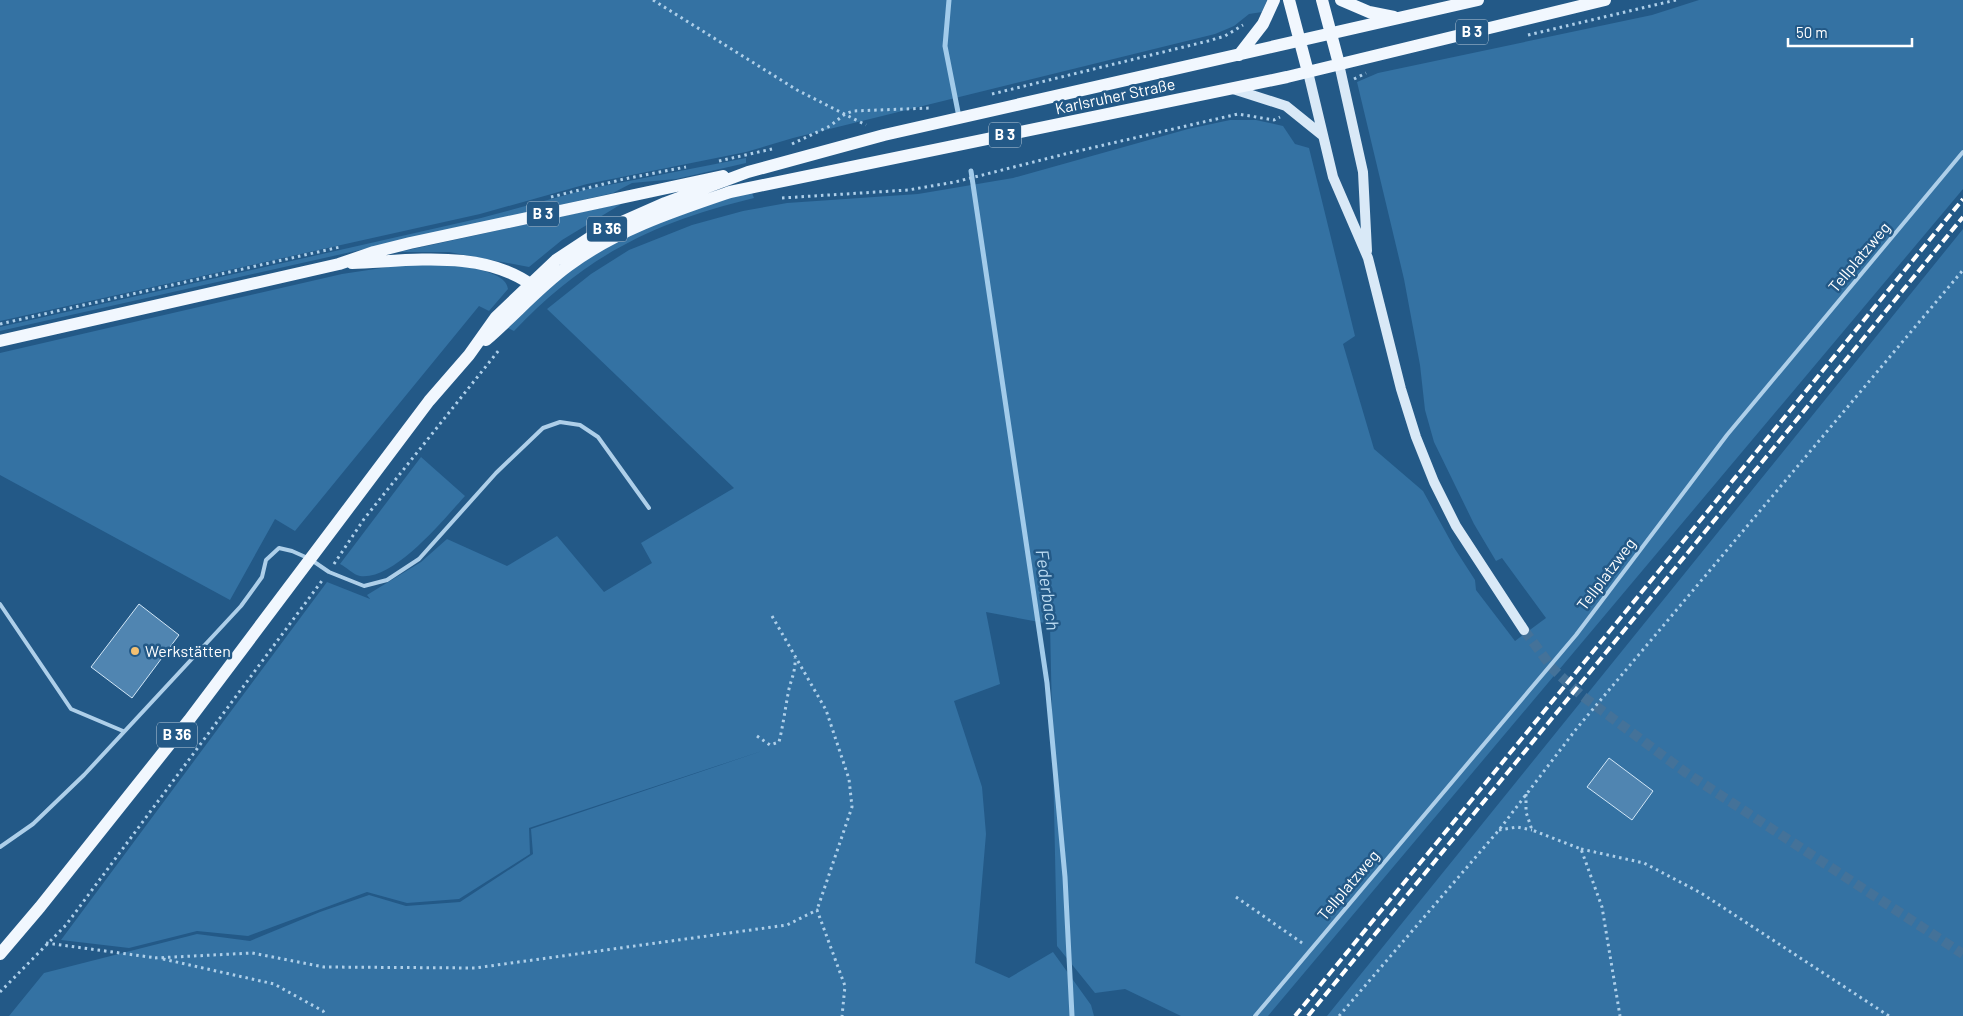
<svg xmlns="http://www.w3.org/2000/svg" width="1963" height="1016" font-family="Barlow,sans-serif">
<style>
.green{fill:#3472a3}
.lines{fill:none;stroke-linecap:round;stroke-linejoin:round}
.stream{stroke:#a2cbea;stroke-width:5}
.building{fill:#5085b1;stroke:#d2e7f7}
.secondary-tunnel{stroke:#447299;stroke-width:10;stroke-dasharray:10 5;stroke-linecap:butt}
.path{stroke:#aecfe9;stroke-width:3;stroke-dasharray:2.5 4;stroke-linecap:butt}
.service{stroke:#aecfe9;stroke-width:4}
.secondary{stroke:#d9e9f7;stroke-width:10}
.primary{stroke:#f1f7fe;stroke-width:12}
.rail{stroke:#fff;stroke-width:4;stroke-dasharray:9 4;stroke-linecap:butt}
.poi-dot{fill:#f4c071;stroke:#235987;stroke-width:2}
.labels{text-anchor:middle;stroke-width:5;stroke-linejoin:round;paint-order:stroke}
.shield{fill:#235987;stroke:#bdcddb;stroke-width:1}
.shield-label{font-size:15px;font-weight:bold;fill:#fff}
.street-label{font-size:16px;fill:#fff;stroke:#235987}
.poi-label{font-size:16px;fill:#fff;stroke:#235987;text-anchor:start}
.water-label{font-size:18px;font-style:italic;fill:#bad9f0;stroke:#235987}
</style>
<rect width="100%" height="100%" fill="#235987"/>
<!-- green -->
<path class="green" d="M0 0H1267L1262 12 1249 14 1234 26 1215 34 793 138 746 152 587 184 480 214 0 321Z
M1699 0H1963V189L1268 1016H1181L1125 989 1095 993 1057 946 1050 624 986 612 1000 684 954 701 982 787 986 834 975 963 1009 978 1053 952 1091 1005 1094 1016H9L44 973 197 934 250 941 320 912 369 895 406 906 460 902 533 854 531 829 771 748 529 828 530 854 459 899 407 903 367 892 248 936 197 931 129 948 61 940 327 582 370 599 367 595 421 562 447 539 507 566 557 536 604 592 652 563 641 543 734 488 547 309 591 274 629 250 692 225 743 211 787 203 918 194 1013 178 1188 129 1230 120H1256L1283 126 1295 144 1309 148 1355 336 1343 344 1374 449 1423 491 1455 549 1475 580 1476 590 1515 641 1546 618 1502 558 1496 561 1474 524 1434 442 1425 410 1420 365 1404 279 1357 82 1378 73 1652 15Z
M746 158V163L676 179 632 183 613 193 0 331V327L481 218 588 189Z
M752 193 754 198C654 222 585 256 514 331L508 328C526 311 544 290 564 275 619 235 685 207 752 193Z
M623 203 562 240 529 267 449 252H399Z
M1963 229V1016H1327Z
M415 263C433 264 506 265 508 289L489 311 479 306 295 531 275 519 230 600 0 475V353L342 274Z
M421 457 465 496C444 519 394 581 360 576 354 575 346 567 340 564Z"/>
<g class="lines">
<!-- stream -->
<path class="stream" d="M949 0 945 46 958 112
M971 171 1047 683 1065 877 1072 1016"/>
</g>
<!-- building -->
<path class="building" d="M139 604 179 635 132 698 91 667Z
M1609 758 1653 791 1632 820 1587 787Z"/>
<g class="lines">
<!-- secondary-tunnel -->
<path class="secondary-tunnel" d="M1524 630 1553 669 1581 695 1685 772 1963 954"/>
<!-- path -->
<path class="path" d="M653 0 797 90 866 125
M1528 35 1676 0
M1354 79 1366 73
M992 94 1208 41 1225 36 1243 25
M792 144 830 126 845 114 853 111 930 108
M719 161 772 149
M551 197 624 179 686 167
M782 198 908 190 955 182 1065 154 1238 114 1274 120 1280 117
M0 324 340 247
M334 564 364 519 499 350
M772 616 826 710 849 779 852 807 817 910
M757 736 770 745 779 742C783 726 785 710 788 694 790 681 796 672 795 658
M1526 794V812L1532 830 1581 849 1602 907 1620 1016
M1499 830 1517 827 1532 830
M1581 849 1644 863 1701 893 1889 1016
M1236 897 1305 945
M46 943 157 958
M155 958 252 953 324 967 475 968 787 925 817 910 845 986 842 1016
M163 959 274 984 323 1011 326 1016
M0 992 66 925 324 578
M1339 1016 1499 830 1577 728 1963 270"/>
<!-- service -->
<path class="service" d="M0 604 71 709 123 731
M0 847 33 824 84 775 241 606 262 577 266 560 279 548 292 551 310 559 329 572 364 586 387 580 419 559 496 473 543 428 560 422 580 425 598 437 649 508
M1255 1016 1576 635 1727 435 1963 152"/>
<!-- secondary -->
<path class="secondary" d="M1339 64 1363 172 1367 251
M1308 72 1333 177 1368 258 1401 389 1416 437 1434 482 1456 526 1524 630
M1233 89 1286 106 1322 135"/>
<!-- primary -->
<path class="primary" d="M1289 0 1308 72
M1322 0 1339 64
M1341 0 1369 12 1394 17
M1239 55 1263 24 1274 0
M352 263C411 261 485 248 536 288
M486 340C514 316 538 288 568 266 616 230 674 211 730 192L1287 77 1605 0
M0 341 339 264 374 252 410 243 723 176
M0 954 40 907 189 720 429 401 469 355 496 317 556 260 597 233 665 203 748 172 884 135 1478 0"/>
<!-- rail -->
<path class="rail" d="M1295 1016 1963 199
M1308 1016 1963 217"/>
</g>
<!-- markers -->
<circle class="poi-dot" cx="135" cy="651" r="5"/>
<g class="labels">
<!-- shield labels -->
<g class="shield">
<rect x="1456" y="19.5" width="32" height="25" rx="4"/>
<rect x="989" y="122.5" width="32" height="25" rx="4"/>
<rect x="527" y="201.5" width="32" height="25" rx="4"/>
<rect x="587" y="216.5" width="40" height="25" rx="4"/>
<rect x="157" y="722.5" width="40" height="25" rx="4"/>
</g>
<g class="shield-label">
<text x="1472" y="37">B 3</text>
<text x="1005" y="140">B 3</text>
<text x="543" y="219">B 3</text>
<text x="607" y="234">B 36</text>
<text x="177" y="740">B 36</text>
</g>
<!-- street labels -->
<g class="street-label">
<text transform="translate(1115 96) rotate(-12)" y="6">Karlsruher Straße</text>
<text transform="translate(1859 257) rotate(-50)" y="6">Tellplatzweg</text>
<text transform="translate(1606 574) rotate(-53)" y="6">Tellplatzweg</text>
<text transform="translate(1348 885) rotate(-50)" y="6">Tellplatzweg</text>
</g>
<!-- poi labels -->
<g class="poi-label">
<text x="145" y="657">Werkstätten</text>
</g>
<!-- water labels -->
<g class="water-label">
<text transform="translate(1047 590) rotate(82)" y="6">Federbach</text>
</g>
</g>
<!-- scale -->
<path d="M1788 38v8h124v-8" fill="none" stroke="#ffffff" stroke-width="2.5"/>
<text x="1796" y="38" font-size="15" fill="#ffffff" stroke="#235987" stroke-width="4" paint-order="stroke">50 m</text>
</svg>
